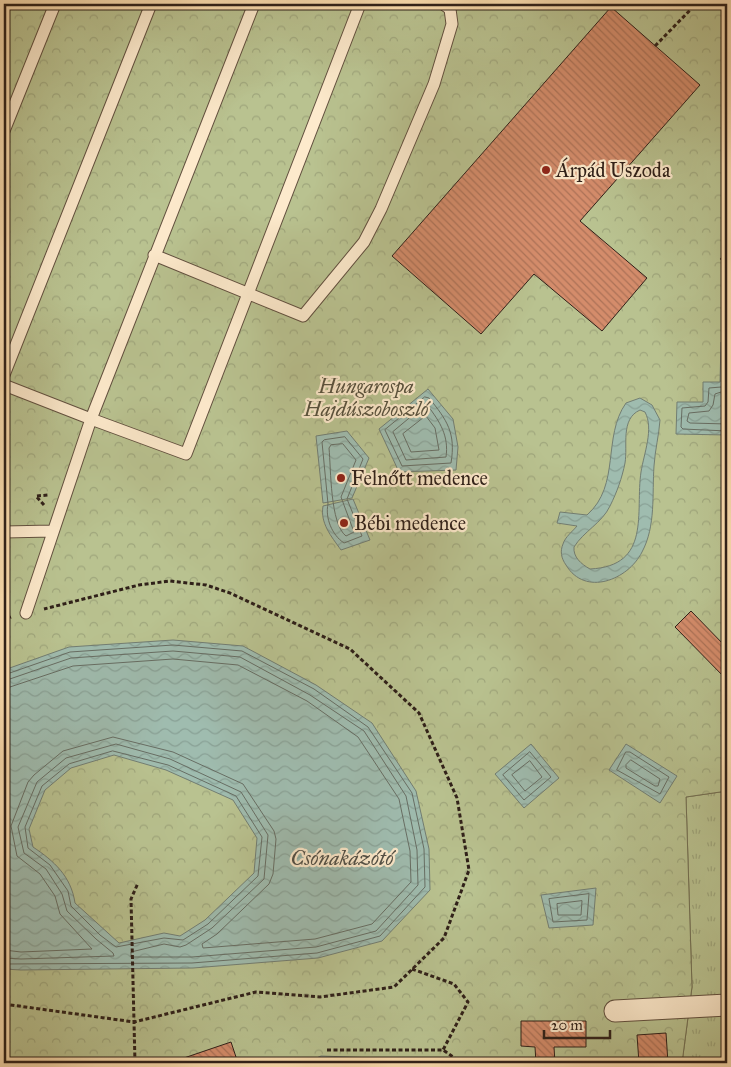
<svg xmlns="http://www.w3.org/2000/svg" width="731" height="1067" font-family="'IM FELL Great Primer',serif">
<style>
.grass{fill:url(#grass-tufts);stroke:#747154}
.park{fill:url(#park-crowns);stroke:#747154}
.water{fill:url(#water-waves);stroke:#727e73;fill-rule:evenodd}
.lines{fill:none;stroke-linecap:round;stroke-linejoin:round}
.shore{stroke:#676e64;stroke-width:1}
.building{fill:url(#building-back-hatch);stroke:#2f2019}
.lane-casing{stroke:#62503f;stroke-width:13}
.street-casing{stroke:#62503f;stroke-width:23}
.path{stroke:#2f2019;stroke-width:3;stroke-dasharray:4 2.5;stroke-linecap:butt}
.lane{stroke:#fdeacc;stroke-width:11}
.street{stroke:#fdeacc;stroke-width:21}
.poi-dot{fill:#8f2418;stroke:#fdeacc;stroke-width:2}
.labels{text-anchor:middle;stroke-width:4.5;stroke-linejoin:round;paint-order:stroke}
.poi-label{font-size:20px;fill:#2f2019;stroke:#fdeacc;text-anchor:start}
.park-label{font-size:20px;font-style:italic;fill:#58513d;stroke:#fdeacc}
.water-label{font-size:21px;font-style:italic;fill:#514f46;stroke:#fdeacc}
</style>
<defs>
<pattern id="grass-tufts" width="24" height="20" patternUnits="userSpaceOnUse" patternTransform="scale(1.25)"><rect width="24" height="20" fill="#b9c290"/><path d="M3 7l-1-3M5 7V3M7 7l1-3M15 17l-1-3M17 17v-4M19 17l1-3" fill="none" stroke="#9fa67c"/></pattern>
<pattern id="park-crowns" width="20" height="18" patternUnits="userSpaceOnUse" patternTransform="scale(1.25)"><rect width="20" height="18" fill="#b9c290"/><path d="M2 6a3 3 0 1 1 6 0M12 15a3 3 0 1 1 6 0" fill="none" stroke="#9fa67c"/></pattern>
<pattern id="water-waves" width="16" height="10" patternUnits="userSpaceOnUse" patternTransform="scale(1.25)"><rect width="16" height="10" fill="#9fbcaf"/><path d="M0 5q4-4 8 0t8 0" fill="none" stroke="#89a196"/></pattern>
<pattern id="building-back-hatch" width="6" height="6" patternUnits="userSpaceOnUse" patternTransform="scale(1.25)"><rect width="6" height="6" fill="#d48c6b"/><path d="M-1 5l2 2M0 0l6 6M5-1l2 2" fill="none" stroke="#ac7257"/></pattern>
</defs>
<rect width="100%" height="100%" fill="#fcdeb0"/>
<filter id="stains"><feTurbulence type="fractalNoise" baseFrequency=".004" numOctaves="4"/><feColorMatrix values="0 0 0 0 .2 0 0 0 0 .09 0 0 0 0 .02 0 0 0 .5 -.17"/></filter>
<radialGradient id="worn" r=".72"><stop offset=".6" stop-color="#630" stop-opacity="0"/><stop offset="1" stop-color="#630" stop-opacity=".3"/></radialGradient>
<!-- grass -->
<path class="grass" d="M727 791V1063H682L692 987 686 797Z"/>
<!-- park -->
<path class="park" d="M4 4H727V791L686 797 692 987 682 1063H4Z"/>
<!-- water -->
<path class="water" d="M721 342H727V435L676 434 677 402H703V382H720Z
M428 389 453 419 458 447 456 470 399 472 379 429Z
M640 398 652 405 660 420C659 435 655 450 654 466 652 494 656 526 642 552 628 580 585 597 566 565 561 558 560 551 563 544 565 537 573 531 577 526L557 523 560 512 587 515C621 485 602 437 626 403ZM640 410 645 412C654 429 644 453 641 472 635 512 652 566 590 569 581 564 573 557 574 547 584 531 602 523 610 506 617 492 622 478 625 463 628 446 620 419 640 410Z
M347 431 369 458 352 498 323 503 316 436Z
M353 499 370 540 341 550C331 536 320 523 323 506Z
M173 640 243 646 316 685 372 723 416 791 429 849 430 890 382 941 318 958 193 968 21 970 4 969V670L69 647ZM114 755 166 770 233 800 257 838 254 873 205 920 180 936 164 933 119 943 75 903C71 876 54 861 33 847L29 829 45 790 71 768Z
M531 744 559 778 524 808 495 774Z
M626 744 677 776 660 803 609 770Z
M596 888 593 925 549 928 541 895Z
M321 1056 430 1060 437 1063H305Z"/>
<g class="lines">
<!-- shore -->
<path class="shore" d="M727 347 724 384 721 387 709 388 708 402 705 406 682 408 681 427 683 429 727 431
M727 390 715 394 713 405 709 411 689 413 687 421 690 423 727 424
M425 397 429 398C447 420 456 433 451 463L402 466 385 430Z
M424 406H428C440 422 449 436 446 457L406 460 393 432Z
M426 416 435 428 439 450 411 452 403 434Z
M345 437 363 459 347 499 362 536 344 543C332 535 325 518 328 504L322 442 324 440Z
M343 444 356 460 341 497 354 532 346 536C330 524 331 469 329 448L331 445Z
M4 675 70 652 173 645 242 651 314 689 368 727 412 793 424 849 425 887 380 936 317 953 192 963 4 964
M4 681 71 658 173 651 240 657 310 695 364 731 406 796 417 850 418 885 376 931 316 947 192 957H131V952L164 944 180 947 186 945 212 928 264 879 268 835 241 792 170 759 116 744 66 758 37 782 18 827 24 853 46 869 62 894 67 911 96 939 113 953 114 956 21 959 4 958
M4 689 73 666 173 659 238 665 307 701 358 737 399 799 410 851 411 882 372 924 315 939 203 948 202 944 217 934 269 884 273 874 276 839 274 831 243 784 173 752 113 737 63 751 34 775 28 782 11 826 17 856 40 874 55 896 60 914 92 949 21 952 4 950
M113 751 168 765 236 796 262 837 258 876 208 924 183 940 164 938 116 947 100 935 71 906 68 891 50 865 28 848 25 827 42 786 69 764Z
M530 752 551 777 524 800 503 775Z
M626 752H630L669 777 660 794 617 770Z
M631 760 660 779 658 786H655L626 768V765Z
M530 761 542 777 525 791 512 775Z
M589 894 587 920 553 922 549 899Z
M582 901 581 915H558L557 904Z
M313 1063 322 1061 389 1063"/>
</g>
<!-- building -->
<path class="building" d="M611 7 700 85 580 221 647 278 602 331 534 274 481 334 392 256Z
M691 611 727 648V680L675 627Z
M521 1021H586V1047H554L555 1063H536L535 1047 521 1046Z
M666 1033 668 1063H639L637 1035Z
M231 1042 238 1063H178V1060Z"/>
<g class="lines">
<!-- lane casing -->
<g class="lane-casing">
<path id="lane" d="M254 4 91 419 186 454 360 4
M4 131 55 4
M154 255 303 316 364 242 381 209 434 84 452 24 450 9 443 4
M4 375 151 4
M4 385 91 419 26 613
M4 532 52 531"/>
</g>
<!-- street casing -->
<g class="street-casing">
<path id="street" d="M615 1011 727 1005"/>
</g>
<!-- path -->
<path class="path" d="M655 46 696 4
M721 260 727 252
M44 505 36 496 48 495
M4 620 11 617
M412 969 454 984 468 1002 443 1050
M4 1004 134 1022 256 992 320 997 394 987 444 938 469 870 457 798 419 713 350 649 230 593 206 585 170 581 139 585 44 609
M327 1050H443L462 1063
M135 1063 131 899 138 883"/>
<!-- lane -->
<use href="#lane" class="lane"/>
<!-- street -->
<use href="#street" class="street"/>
</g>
<!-- markers -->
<g class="poi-dot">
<circle cx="546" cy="170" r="5"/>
<circle cx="341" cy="478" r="5"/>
<circle cx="344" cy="523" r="5"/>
</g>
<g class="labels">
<!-- poi labels -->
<g class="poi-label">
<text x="556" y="177">Árpád Uszoda</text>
<text x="351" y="485">Felnőtt medence</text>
<text x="354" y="530">Bébi medence</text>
</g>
<!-- park labels -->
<g class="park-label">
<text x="366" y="393">Hungarospa<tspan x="366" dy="23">Hajdúszoboszló</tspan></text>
</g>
<!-- water labels -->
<g class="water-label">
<text x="342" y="865">Csónakázótó</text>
</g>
</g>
<!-- margin -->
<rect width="731" height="1067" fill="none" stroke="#fcdeb0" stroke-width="20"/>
<rect x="5" y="5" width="721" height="1057" fill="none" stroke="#2f2019" stroke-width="2.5"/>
<rect x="10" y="10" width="711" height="1047" fill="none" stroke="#2f2019"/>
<!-- scale -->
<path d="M544 1030v8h66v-8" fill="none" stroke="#2f2019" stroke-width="2.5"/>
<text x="551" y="1030" font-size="15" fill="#2f2019" stroke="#fdeacc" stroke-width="4" paint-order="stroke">20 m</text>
<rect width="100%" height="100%" filter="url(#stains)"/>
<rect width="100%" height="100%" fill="url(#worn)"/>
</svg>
